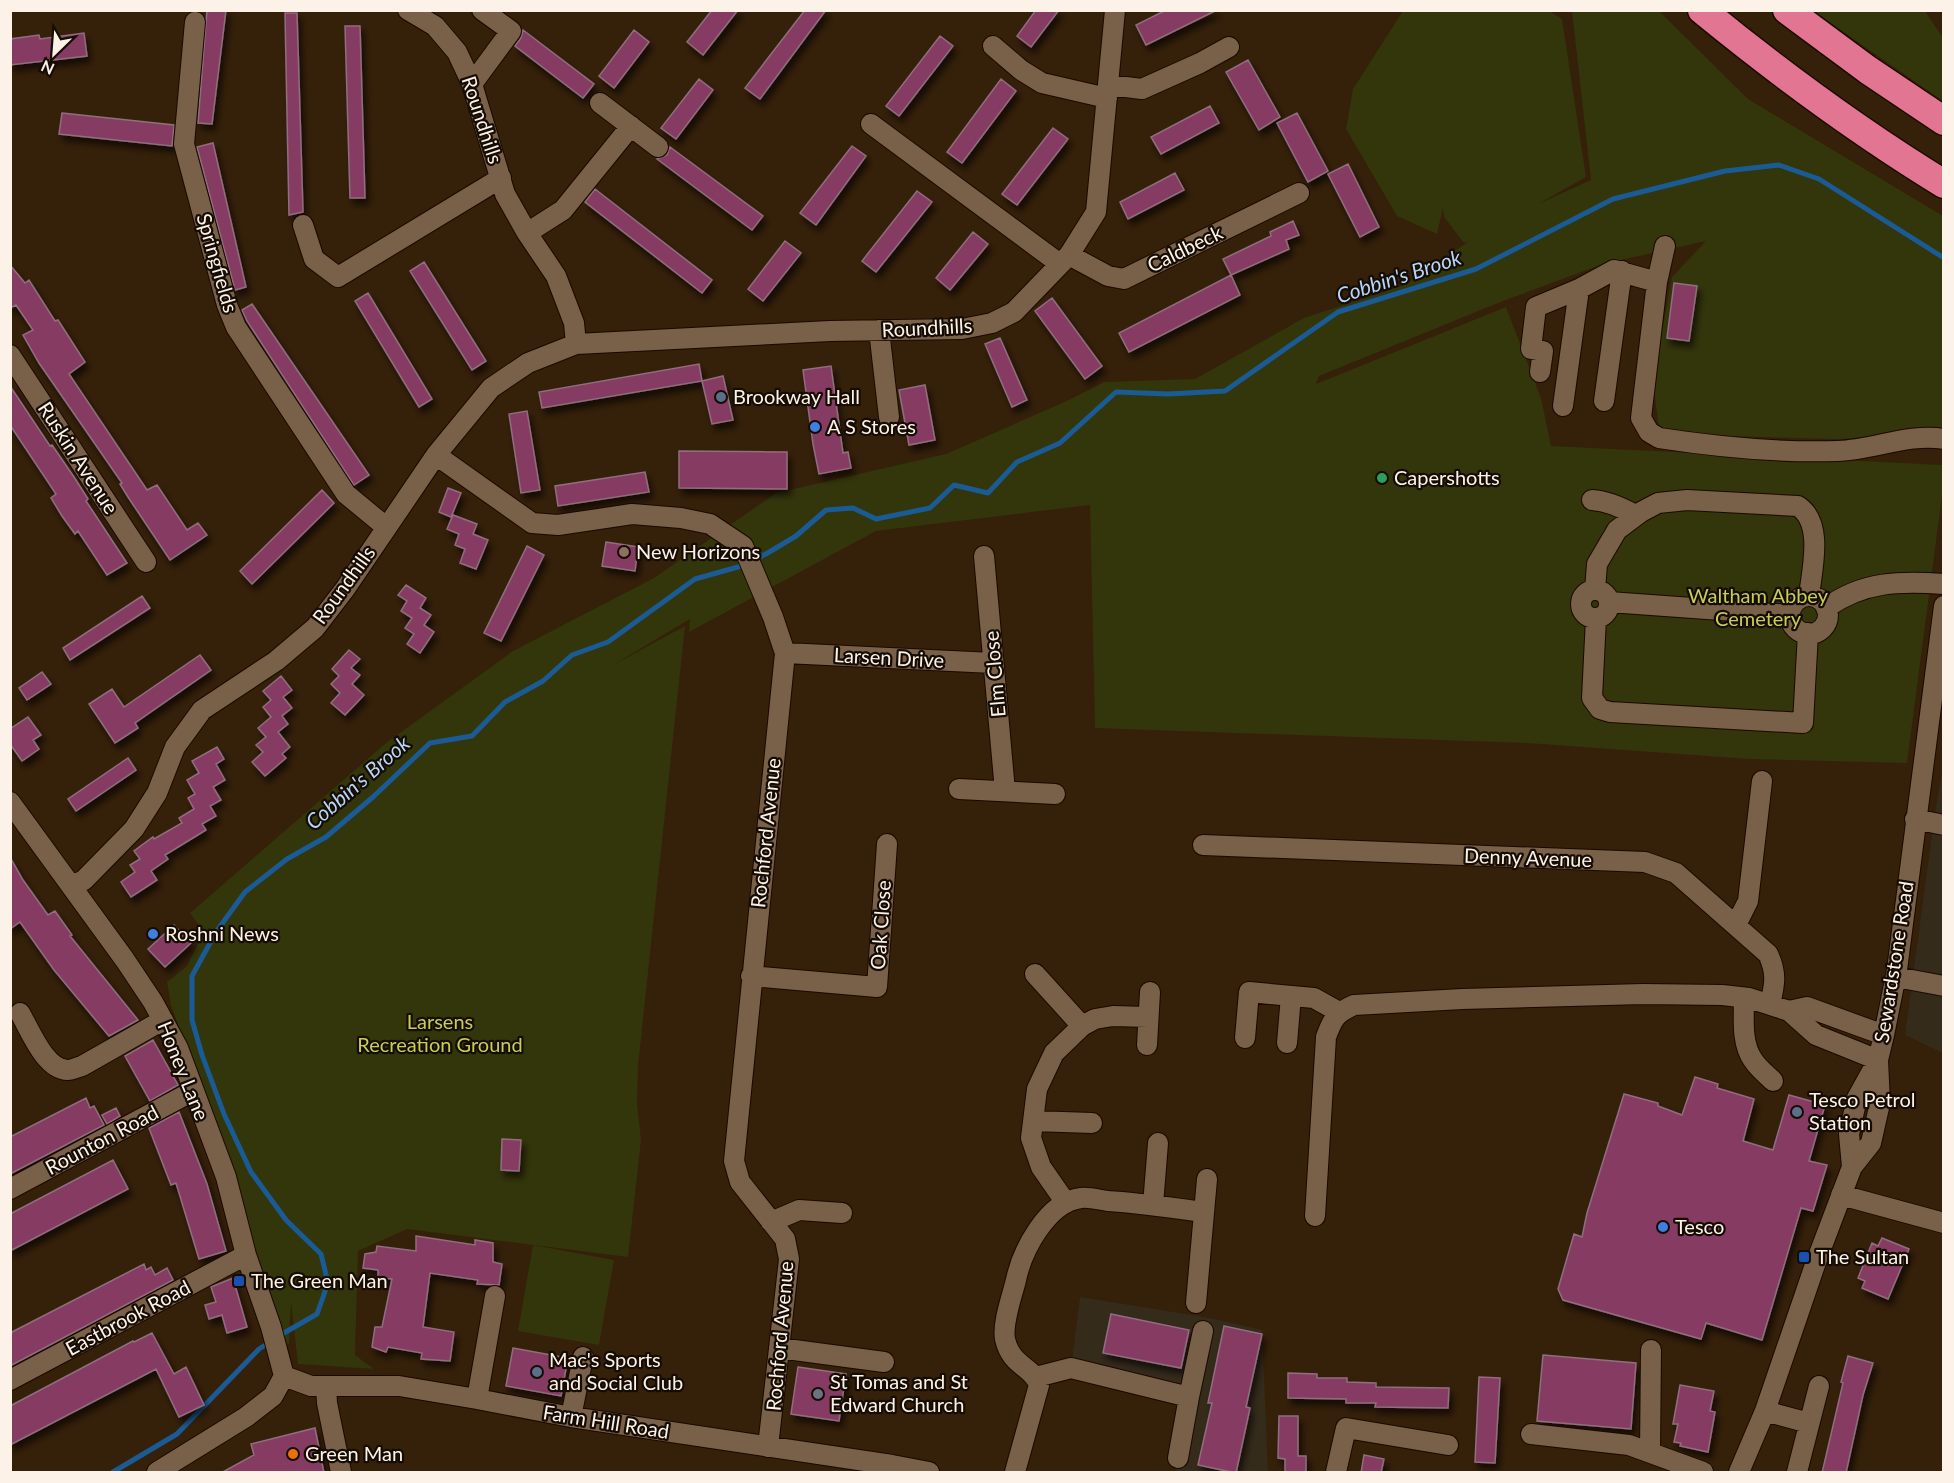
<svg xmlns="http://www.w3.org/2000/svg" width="1954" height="1483" font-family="Lato,sans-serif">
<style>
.industrial{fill:#352b1b}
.green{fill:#33350b}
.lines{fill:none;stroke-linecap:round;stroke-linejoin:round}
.stream{stroke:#1b5b95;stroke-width:5}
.building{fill:#863b63;stroke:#8f6e7d;stroke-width:1.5;filter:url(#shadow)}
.minor-casing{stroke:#1b0900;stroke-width:22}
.highway-casing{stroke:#1b0900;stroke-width:31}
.minor{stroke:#786049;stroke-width:20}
.highway{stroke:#e27692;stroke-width:28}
.service-dot{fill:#5c6f8a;stroke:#150c04;stroke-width:2}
.shop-dot{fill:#3f7fe0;stroke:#150c04;stroke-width:2}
.leisure-dot{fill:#2e9e5b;stroke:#150c04;stroke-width:2}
.education-dot{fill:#8d6e63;stroke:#150c04;stroke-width:2}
.transit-dot{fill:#1a4fb4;stroke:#150c04;stroke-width:2}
.worship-dot{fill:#6b7280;stroke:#150c04;stroke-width:2}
.food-dot{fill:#e8710a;stroke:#150c04;stroke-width:2}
.labels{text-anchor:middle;stroke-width:4.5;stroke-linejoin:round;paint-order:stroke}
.street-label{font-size:20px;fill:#fdf2e7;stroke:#150c04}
.poi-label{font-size:20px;fill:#fdf2e7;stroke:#150c04;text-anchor:start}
.park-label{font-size:20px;fill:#c6ce55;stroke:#150c04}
.water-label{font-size:21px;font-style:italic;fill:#b7d6f8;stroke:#150c04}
</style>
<defs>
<filter id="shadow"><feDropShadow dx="3.5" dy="6" stdDeviation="3" flood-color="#0009"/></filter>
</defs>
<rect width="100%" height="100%" fill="#35200a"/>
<!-- industrial -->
<path class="industrial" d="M1943 768V1053L1905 1035 1935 813Z
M1080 1297 1210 1318 1262 1330 1268 1472H1175L1189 1397 1071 1368Z"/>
<!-- green -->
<path class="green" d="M1658 10 1748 99 1943 216V437L1834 439 1730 436 1659 428 1653 382 1672 277 1706 241 1603 264 1503 301 1319 376 1316 384 1506 307 1541 398 1551 446 1943 465V488L1907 763 1749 759 1527 743 1095 728 1090 505 876 531 689 632 690 619 613 665 685 626 638 1066 637 1103 641 1140 628 1257 407 1229 358 1251 355 1355 374 1369 298 1364 291 1302 289 1344 282 1343 225 1156 171 1005 167 982 187 966 204 932 190 913 386 743 513 651 654 578 776 493 946 454 1069 400 1104 382 1195 379 1304 318 1405 285 1468 242 1464 243 1444 217 1443 208 1437 234 1397 216 1346 129 1353 89 1403 11H1549L1562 19 1586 177 1538 204 1591 180 1572 11Z
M1813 11H1925L1943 38V101Z
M533 1245 614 1260 599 1345 518 1331Z"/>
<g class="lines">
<!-- stream -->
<path class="stream" d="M277 1337 317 1314 328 1283 321 1254 286 1220 251 1172 224 1114 202 1055 192 1020V976L216 932 245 892 287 859 326 837 373 797 430 743 472 736 505 702 543 681 572 655 608 642 695 579 738 567 766 554 796 536 826 510 853 508 876 519 930 508 954 485 988 493 1017 462 1060 443 1116 392 1168 394 1225 391 1338 312 1476 269 1613 199 1725 171 1779 165 1819 179 1944 258
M113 1472 177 1434 259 1349 270 1342"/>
</g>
<!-- building -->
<path class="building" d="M207 10H226L212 124 198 123Z
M712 10H738L703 55 687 42Z
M805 10H826L760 99 745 88Z
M1036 10H1059L1031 47 1017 36Z
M1166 10H1217L1146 45 1136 25Z
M285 13H297L303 212 289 215Z
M345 26H360L365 198H350Z
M523 30 594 84 583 98 515 46 521 38Z
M634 30 649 42 614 88 599 76Z
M84 33 87 56 10 65V39L39 35 40 39Z
M940 36 953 46 899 116 886 106Z
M1248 60 1280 117 1259 130 1226 72Z
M699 79 713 90 676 139 661 128Z
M1001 79 1016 91 962 163 947 152Z
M1210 106 1219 123 1161 154 1151 137Z
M62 113 174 125 172 146 59 134Z
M1297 113 1328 171 1308 182 1277 123Z
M1053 128 1068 139 1017 205 1002 194Z
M213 143 246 287 235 290 197 147Z
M852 146 866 156 816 225 800 213Z
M670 147 763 216 752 230 657 159 667 155Z
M1348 164 1379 227 1360 237 1328 174Z
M1175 173 1184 190 1128 219 1120 202Z
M595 189 712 280 702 293 585 202Z
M917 191 932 202 876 272 862 261Z
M1293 221 1299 235 1286 240 1289 249 1231 275 1223 259 1271 236 1270 232Z
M973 232 988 244 950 290 936 278Z
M785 241 801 253 763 301 748 289Z
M424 262 486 361 472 370 410 271Z
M10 265 25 283 29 280 55 321 58 320 85 362 69 374 147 490 157 485 187 530 198 523 207 535 170 560 128 497 120 484 122 483 39 363 23 335 33 330 16 305 10 308Z
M1231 275 1240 295 1129 352 1119 333Z
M1674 283 1697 286 1689 341 1667 338Z
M368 293 432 399 419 407 355 301Z
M1052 298 1102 366 1085 379 1035 311Z
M252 304 369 475 354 485 247 321 242 310Z
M1000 338 1027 400 1012 407 985 344Z
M699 364 702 381 542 408 539 392Z
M831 366 843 453 848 452 851 468 819 474 813 444 803 370Z
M723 376 733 420 712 424 702 381Z
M925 385 935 440 909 445 899 390Z
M10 386 50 446 52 445 74 477 88 499 86 501 127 563 107 575 78 531 75 534 62 516 51 498 56 494 10 425Z
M527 411 540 490 521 493 509 414Z
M679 451 787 452V489L679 488Z
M645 472 649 492 558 506 555 486Z
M448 488 461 493 451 517 439 512Z
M322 490 334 503 252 584 240 571Z
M453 515 477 524 473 534 488 540 476 569 460 563 465 549 455 545 459 534 447 529Z
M606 542 638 547 635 571 602 566Z
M527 546 544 555 501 641 484 633Z
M406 585 426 598 420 608 431 615 424 625 434 632 420 653 407 644 414 634 405 628 412 618 401 611 407 601 398 595Z
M142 596 150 608 70 660 63 648Z
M349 650 360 659 351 668 360 675 352 684 364 695 345 715 331 703 340 693 331 684 339 676 332 669Z
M200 655 211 670 135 723 138 728 115 743 89 704 112 689 124 707Z
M42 672 51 684 27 700 19 688Z
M281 676 292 690 283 697 292 708 282 716 288 724 278 732 290 747 282 754 286 758 265 776 252 762 263 752 256 745 266 737 258 728 271 717 263 707 271 700 263 691Z
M28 717 41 735 33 740 39 749 22 761 10 744V729Z
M217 747 224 759 216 764 225 780 213 787 221 800 210 806 216 816 202 824 206 830 165 855 168 859 151 871 157 880 131 897 121 882 135 872 130 865 140 859 134 851 153 837 154 839 182 823 179 818 194 809 188 798 195 794 187 780 199 773 192 761Z
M128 758 136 770 76 811 68 799Z
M10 857 23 880 48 915 55 911 72 935 70 936 138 1020 109 1036 54 970 20 922 10 929Z
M174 925 191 943 165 967 148 949Z
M153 1040 178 1085 150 1101 125 1056Z
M1695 1077 1718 1084 1717 1088 1754 1099 1743 1141 1773 1150 1789 1095 1825 1105 1809 1161 1827 1165 1813 1211 1801 1208 1762 1340 1706 1323 1701 1339 1563 1300 1558 1289 1574 1234 1582 1237 1587 1213 1624 1094 1658 1103V1106L1682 1115Z
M86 1098 90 1108 94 1106 104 1125 10 1174V1137Z
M116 1108 120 1116 107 1124 102 1115Z
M179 1112 207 1184 226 1251 199 1259 176 1183 171 1185 149 1128Z
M502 1139 521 1140 519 1171 501 1170Z
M113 1160 128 1189 10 1251V1214Z
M416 1236 475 1245V1240L493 1243V1262L502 1264 499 1285 477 1284 478 1280 430 1273 423 1327 454 1332 450 1361 421 1359 422 1353 388 1347 386 1352 372 1347 375 1327H382L392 1279 378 1278V1270L363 1268 365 1254 376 1252 377 1246 416 1251Z
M1882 1238 1909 1249 1888 1299 1862 1288 1865 1281 1858 1278 1872 1243 1878 1246Z
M144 1264 146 1270 151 1267 155 1275 167 1268 173 1280 10 1366V1333Z
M233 1278 247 1327 227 1333 222 1315 209 1319 205 1305 216 1302 211 1287Z
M1111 1314 1189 1330 1181 1368 1103 1353Z
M1224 1326 1262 1334 1246 1407 1250 1408 1236 1473 1198 1465 1212 1403H1208Z
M152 1333 174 1374 186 1367 204 1405 179 1417 156 1369 10 1445V1406L133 1341 134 1342Z
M513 1348 568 1358 561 1396 506 1386Z
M1543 1355 1636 1363 1631 1429 1537 1421Z
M1848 1356 1873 1363 1863 1395 1846 1473H1822L1843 1383 1841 1382Z
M798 1367 846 1374 839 1421 791 1414Z
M1288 1373 1317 1374V1378H1347V1382L1376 1383V1387L1449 1388 1448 1408 1375 1407 1376 1403H1346V1399L1288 1398Z
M1479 1377 1500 1378 1495 1463 1475 1462Z
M1680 1385 1714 1391 1710 1411 1715 1412 1708 1452 1680 1446 1681 1443 1674 1442 1678 1424H1673Z
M1279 1416H1298V1456H1306V1473H1285V1459L1278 1458Z
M315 1428 324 1473H221L254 1455 251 1444Z
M1364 1455 1384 1459 1381 1473H1361Z"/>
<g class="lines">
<!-- minor casing -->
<g class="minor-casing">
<path id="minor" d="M408 10 435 26 457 52 472 84 505 194 527 233 556 276 574 323 576 344
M195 22 184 144 227 305 236 327 346 494 386 527
M993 46 1021 70 1042 83 1107 98
M472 84 511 31 482 10
M1109 85 1142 89 1200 63 1229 47
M600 103 658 147
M871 124 1060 264
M303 225 314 259 338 277 501 178
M527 233 563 210 631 126
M1665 246 1657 282 1641 418 1649 432 1659 438C1718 447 1778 453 1838 451 1874 450 1908 433 1944 439
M1069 255 1108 276 1124 279 1299 193
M879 330 889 417
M10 355 146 562
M1540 372 1543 351 1531 349 1536 307 1579 289
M1604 401 1622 271
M1563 406 1579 289 1614 270 1657 282
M436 455 532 523 558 525 632 514 681 518 710 524 743 546 773 617 785 653 734 1161 740 1182 785 1239 789 1259 768 1447
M1592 500C1608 501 1621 507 1635 515
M984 556 1005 791
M1595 590 1597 564 1617 530 1641 512 1658 503 1687 500 1798 506C1824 523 1812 569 1809 596
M1581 604a14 14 0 1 1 28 0a14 14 0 1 1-28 0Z
M1790 615a19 19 0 1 1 38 0a19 19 0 1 1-38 0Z
M1609 602 1790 615
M1826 608C1863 581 1900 581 1944 584
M1596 618 1592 698 1600 709 1610 712 1803 723 1808 633
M785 653 993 663
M959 789 1055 794
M10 802 125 960 153 1002 178 1048 226 1177 246 1255 271 1327 284 1376
M1915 819 1944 825
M1203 845 1645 862 1676 873 1768 954C1777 973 1775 984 1770 1004
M72 886 84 880 134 829 157 793 175 747 202 710 276 661 315 628 345 589 436 455 491 388 528 363 576 344 830 331 962 329 992 323 1014 312 1069 255 1096 212 1115 10
M1736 925 1748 901 1762 781
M1035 974 1082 1026
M751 976 877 987 887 844
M1896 977 1944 986
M1744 998C1744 1018 1741 1043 1753 1060 1758 1068 1766 1074 1773 1081
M1789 1011 1807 1007 1884 1035
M20 1013C30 1030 45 1070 68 1070 72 1070 78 1067 82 1066L163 1020
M1245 1038 1249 992 1314 998 1339 1012
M1287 1043 1291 996
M1147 1045 1150 992
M1033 1121 1092 1123
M1852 1167 1871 1143 1880 1103 1878 1060
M10 1189 193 1091
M1841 1195 1944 1223
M1066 1203 1041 1167 1031 1138 1037 1089 1054 1053 1082 1026 1095 1019 1113 1016 1148 1017
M1153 1205 1158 1143
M1315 1216 1326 1037C1333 1018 1336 1013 1354 1005L1462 999 1643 994 1722 995 1749 998 1789 1011 1816 1035 1878 1060
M771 1222 799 1210 842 1213
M1196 1303 1207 1179
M779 1348 884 1362
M284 1376 311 1386H399L477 1399 571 1417 892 1465 929 1472
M1036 1377 1071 1368 1189 1397 1178 1458
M10 1380 246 1255
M326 1387 327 1403 341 1472
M1189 1397 1203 1331
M477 1399 495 1296
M1765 1411 1809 1423
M571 1417 583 1357
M1531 1434 1629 1445 1703 1472
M1650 1452 1651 1350
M157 1472 246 1417 273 1396 284 1376
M1015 1472 1039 1385C1033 1366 1011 1367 1005 1339 1002 1324 1012 1296 1016 1280 1022 1251 1047 1202 1081 1198 1090 1197 1100 1200 1108 1201 1141 1203 1172 1208 1204 1212
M1336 1472 1346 1428 1448 1445
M1739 1472 1765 1411 1816 1262 1852 1167 1849 1134 1857 1098 1878 1060 1884 1035 1897 970 1944 606
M1797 1472 1819 1386"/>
</g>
<!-- highway casing -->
<g class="highway-casing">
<path id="highway" d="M1702 10C1779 73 1859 132 1944 184
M1787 10 1868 70 1944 121"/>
</g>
<!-- minor -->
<use href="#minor" class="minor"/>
<!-- highway -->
<use href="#highway" class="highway"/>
</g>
<!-- markers -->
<g class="service-dot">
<circle cx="721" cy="397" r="6"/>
<circle cx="1797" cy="1112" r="6"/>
<circle cx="537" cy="1372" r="6"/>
</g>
<g class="shop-dot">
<circle cx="815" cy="427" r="6"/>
<circle cx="153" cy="934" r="6"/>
<circle cx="1663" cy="1227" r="6"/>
</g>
<circle class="leisure-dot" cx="1382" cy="478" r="6"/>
<circle class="education-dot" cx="624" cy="552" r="6"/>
<g class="transit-dot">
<rect x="1798" y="1251" width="12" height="12" rx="3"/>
<rect x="233" y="1275" width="12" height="12" rx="3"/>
</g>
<circle class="worship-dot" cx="818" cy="1394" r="6"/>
<circle class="food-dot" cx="293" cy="1454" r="6"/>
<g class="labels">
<!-- street labels -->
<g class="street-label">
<text transform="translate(482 120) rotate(72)" y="7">Roundhills</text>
<text transform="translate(1185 249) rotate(-26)" y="7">Caldbeck</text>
<text transform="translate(217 263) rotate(74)" y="7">Springfields</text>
<text transform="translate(927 328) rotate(-3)" y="7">Roundhills</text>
<text transform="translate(78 458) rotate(57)" y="7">Ruskin Avenue</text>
<text transform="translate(344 585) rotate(-54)" y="7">Roundhills</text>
<text transform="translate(889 658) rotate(3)" y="7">Larsen Drive</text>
<text transform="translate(995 674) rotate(-95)" y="7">Elm Close</text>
<text transform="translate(766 833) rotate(-84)" y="7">Rochford Avenue</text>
<text transform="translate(1528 858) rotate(2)" y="7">Denny Avenue</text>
<text transform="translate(881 925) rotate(-86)" y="7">Oak Close</text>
<text transform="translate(1894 962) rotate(-81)" y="7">Sewardstone Road</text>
<text transform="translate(183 1071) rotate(68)" y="7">Honey Lane</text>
<text transform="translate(102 1140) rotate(-28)" y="7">Rounton Road</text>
<text transform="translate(128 1318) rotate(-28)" y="7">Eastbrook Road</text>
<text transform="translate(780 1336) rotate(-85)" y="7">Rochford Avenue</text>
<text transform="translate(606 1422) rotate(9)" y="7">Farm Hill Road</text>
</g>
<!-- poi labels -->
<g class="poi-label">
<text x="733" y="404">Brookway Hall</text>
<text x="827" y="434">A S Stores</text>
<text x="1394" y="485">Capershotts</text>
<text x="636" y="559">New Horizons</text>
<text x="165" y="941">Roshni News</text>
<text x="1809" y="1107">Tesco Petrol<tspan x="1809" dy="23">Station</tspan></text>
<text x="1675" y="1234">Tesco</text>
<text x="1816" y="1264">The Sultan</text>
<text x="251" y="1288">The Green Man</text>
<text x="549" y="1367">Mac's Sports<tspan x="549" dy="23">and Social Club</tspan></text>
<text x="830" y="1389">St Tomas and St<tspan x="830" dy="23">Edward Church</tspan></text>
<text x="305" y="1461">Green Man</text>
</g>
<!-- park labels -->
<g class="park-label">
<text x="1758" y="603">Waltham Abbey<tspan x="1758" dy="23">Cemetery</tspan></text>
<text x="440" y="1029">Larsens<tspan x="440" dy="23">Recreation Ground</tspan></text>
</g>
<!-- water labels -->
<g class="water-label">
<text transform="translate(1399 277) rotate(-18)" y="7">Cobbin's Brook</text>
<text transform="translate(358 783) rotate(-41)" y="7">Cobbin's Brook</text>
</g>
</g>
<!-- border -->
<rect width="1954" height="1483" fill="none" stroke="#fdf2e7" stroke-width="24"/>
<!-- north arrow -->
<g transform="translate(54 54) rotate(205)" stroke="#150c04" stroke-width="4.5" paint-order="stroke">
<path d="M0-4.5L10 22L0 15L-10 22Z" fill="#fdf2e7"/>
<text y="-9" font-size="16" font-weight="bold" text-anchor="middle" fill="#fdf2e7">N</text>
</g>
</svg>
